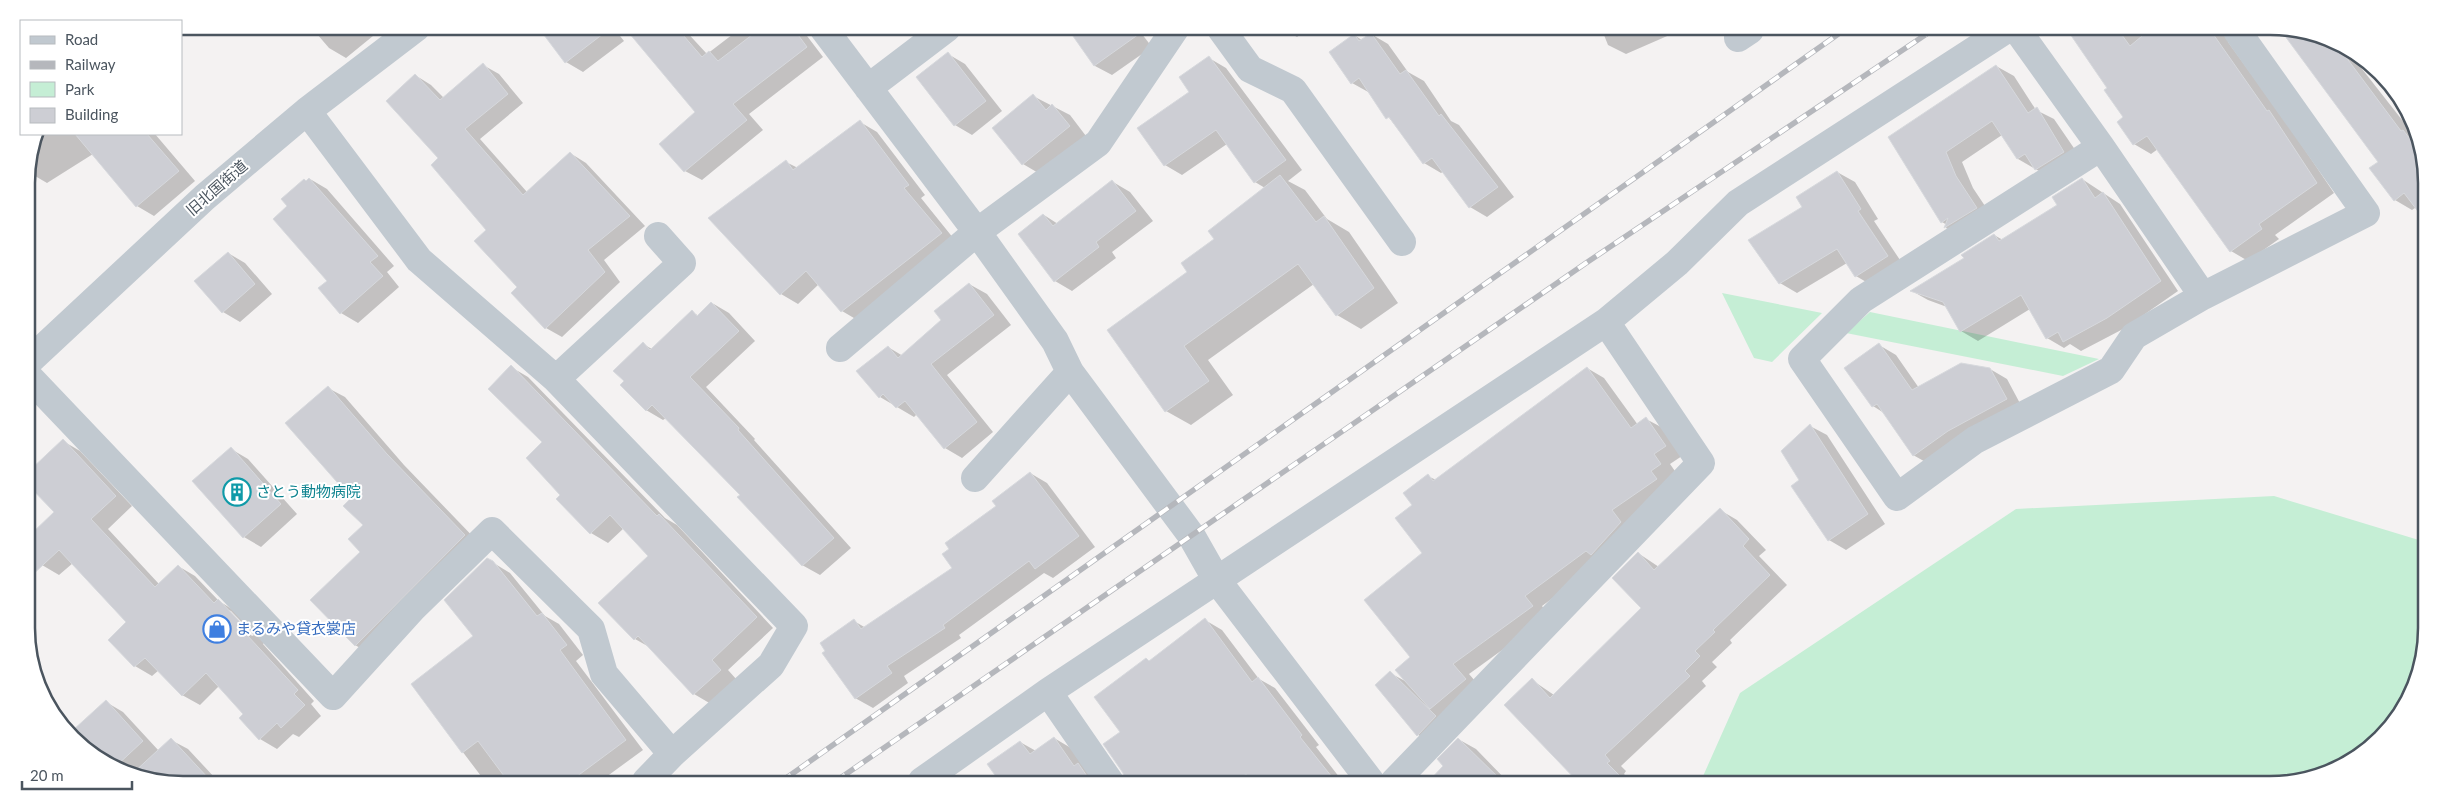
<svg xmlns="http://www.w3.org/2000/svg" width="2453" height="811" font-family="Lato,'Noto Sans JP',sans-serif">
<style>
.green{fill:#c5eed5}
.shadow{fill:#0003;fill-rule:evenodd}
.building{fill:#cdced4;stroke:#d7d9dd}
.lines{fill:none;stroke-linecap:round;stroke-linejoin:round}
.minor{stroke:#c1c9d0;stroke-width:28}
.rail-casing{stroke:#b5b7bc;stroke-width:5.5}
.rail{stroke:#fff;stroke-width:4;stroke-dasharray:11;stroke-linecap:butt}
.labels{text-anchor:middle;stroke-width:4;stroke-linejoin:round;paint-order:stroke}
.street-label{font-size:15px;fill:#4b555f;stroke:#fff}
.culture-label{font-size:15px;fill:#0d838f;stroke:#fff;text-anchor:start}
.shop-label{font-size:15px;fill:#366cbe;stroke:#fff;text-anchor:start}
.rim{fill:none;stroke:#4b555f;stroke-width:2.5}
</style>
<rect width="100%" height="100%" fill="#f4f2f2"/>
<!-- green -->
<path class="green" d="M1722 293 1822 313 1772 362 1754 358Z
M1870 312 2099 359 2063 376 1846 333Z
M2274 496 2422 541 2421 669 2400 715 2366 752 2330 773 2280 784 1700 783 1740 693 2016 509Z"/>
<!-- shadow -->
<path class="shadow" d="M311 27H384L346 58 329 48Z
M539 27H613L624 41 583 72 566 62Z
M661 27 683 28 707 54 741 28H801L823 57 749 114 763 130 702 180 685 171 697 112 640 45Z
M1083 29H1138L1152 47 1112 75 1095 66 1074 35Z
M1283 29H1308L1297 37Z
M1602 30H1681L1626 54 1608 45Z
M2085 31 2243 32 2228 42 2286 122 2334 193 2275 235 2279 239 2248 261 2231 251 2158 149 2151 154 2134 144 2125 117 2109 88Z
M2283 32H2311L2344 46 2417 139 2424 153V209L2418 206 2412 210 2395 200 2380 162Z
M1371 34 1388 44 1408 72 1424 81 1451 121 1459 125 1514 197 1487 217 1470 207 1444 171 1441 173 1424 163 1370 93 1352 83 1354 35 1362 40Z
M948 54 965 64 1002 111 972 135 955 125Z
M1209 58 1226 68 1302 170 1288 181 1305 190 1327 219 1349 232 1398 303 1361 329 1337 315 1314 284 1208 360 1233 395 1191 425 1166 411 1108 330 1189 272 1216 239 1265 188 1255 182 1227 144 1182 175 1165 165 1191 92Z
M483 65 499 74 523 103 480 139 527 192 570 153 586 163 645 226 604 260 620 282 562 337 546 328 518 287 488 230 440 158 415 75 431 85 444 98Z
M1996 66 2014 76 2036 110 2054 119 2078 154 2053 179 2018 159 2002 135 1962 162 1973 188 1993 218 1963 237 1946 228 1947 225 1942 222 1890 137Z
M1033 96 1070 115 1086 136 1040 174 1023 164Z
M860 122 877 132 925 195 921 198 958 244 859 321 842 311 819 284 798 304 781 294 710 218 786 162 798 168Z
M36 134H155L195 181 154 216 137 206 93 154 47 183 30 173 27 170Z
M1837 172 1855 182 1878 219 1874 221 1904 266 1873 286 1856 276 1847 263 1797 293 1780 283 1804 208Z
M310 179 327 189 394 266 387 272 399 287 358 323 341 313 320 289 328 281 289 207Z
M2082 179 2120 204 2178 291 2125 328 2081 351 2070 344 2064 348 2047 338 2030 309 1978 341 1961 331 1947 307 1928 300 1912 291 1966 259 1994 235 2003 240 2059 205Z
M1113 182 1130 192 1153 221 1112 252 1116 258 1072 291 1055 281 1044 215 1058 224Z
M228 253 245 263 272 294 240 322 223 312Z
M969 284 987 294 1011 325 947 375 993 432 962 458 945 448 917 414 914 417 880 397 888 347 903 356 943 321Z
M712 303 729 313 755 341 706 387 755 439 754 440 851 548 820 575 802 565 742 495 666 418 663 420 646 410 643 344 652 349 692 312 699 316Z
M1879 345 1896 355 1919 388 1990 369 2007 379 2023 409 1931 465 1913 455 1884 413 1873 406Z
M511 367 528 377 665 518 677 525 773 628 728 670 737 680 711 704 694 694 651 648 635 639 650 556 624 528 608 543 591 533 562 495 544 442Z
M1587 368 1604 378 1638 425 1646 419 1663 428 1682 456 1670 464 1677 474 1603 561 1542 606 1549 616 1469 674 1482 689 1435 744 1418 735 1390 673 1407 682 1423 554 1413 506 1428 476 1436 480Z
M328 388 345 397 404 465 482 546 372 655 355 645 365 525 353 498Z
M1810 426 1827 435 1885 524 1846 550 1829 540 1793 486 1801 480Z
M63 441 80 451 132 506 108 529 159 584 178 566 195 576 219 601 235 611 265 642 263 644 314 701 311 704 321 716 299 737 293 734 277 749 260 739 245 714 219 686 200 705 182 695 159 670 152 676 135 666 110 640 128 622 73 563 59 575 42 565 29 552V537L56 512ZM225 609 231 611 254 635 252 636Z
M231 449 248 459 297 514 261 547 244 537Z
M1030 473 1047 483 1095 547 1053 578 1044 573 959 635 961 638 904 676 908 683 873 708 855 698 854 621 866 628 954 569 997 506Z
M1720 510 1737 520 1766 550 1759 556 1787 585 1730 640 1732 643 1712 662 1717 667 1702 681 1706 686 1621 766 1626 771 1624 774 1633 783H1581L1532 680 1554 695 1643 608 1638 553 1659 567Z
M487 559 510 573 545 616 559 624 583 655 576 661 643 750 602 780H484L412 685 475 637Z
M1205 620 1222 630 1259 679 1275 688 1319 745 1316 747 1343 782H1151L1122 732 1146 659 1150 661Z
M106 702 123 712 159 751 171 740 188 749 216 779H146L138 771 133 776 104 764Z
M1054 738 1071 748 1100 782 1001 781 989 764 1020 742 1036 751Z
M1458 739 1476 749 1509 783 1438 782 1434 778 1445 766Z"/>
<!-- building -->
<path class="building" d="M538 27H612L565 63Z
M624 27 677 28 702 57 709 51 718 61 761 28H793L807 47 733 104 747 120 684 172 659 144 695 112Z
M1068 29H1146L1094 66Z
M2068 31H2119L2130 46 2148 31H2211L2267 111 2269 110 2317 183 2259 224 2262 229 2230 252 2147 136 2133 145 2117 122 2123 117 2104 90 2107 88Z
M2282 32H2311L2334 41 2401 131 2403 130 2424 157 2423 218 2404 193 2394 201 2369 168 2378 162Z
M1371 33 1400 74 1406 70 1439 116 1441 114 1498 187 1469 208 1432 158 1423 164 1389 117 1386 119 1359 78 1351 84 1329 52 1354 34 1359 41Z
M948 52 986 101 954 126 916 77Z
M1209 56 1286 160 1254 183 1216 130 1164 166 1137 128 1189 92 1179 77Z
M483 63 508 94 465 129 523 195 570 152 630 216 588 250 605 272 545 329 511 293 517 287 474 241 486 230 431 165 438 158 386 101 415 74 440 100Z
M1996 65 2028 113 2037 107 2064 152 2035 170 2025 154 2017 159 1992 121 1946 152 1956 176 1977 208 1944 228 1948 218 1941 223 1888 137Z
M1033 94 1046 110 1052 104 1070 126 1022 165 992 128Z
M860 120 909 185 904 188 942 233 841 312 806 271 780 295 708 218 786 160 793 170Z
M75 134H147L179 171 136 207Z
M1837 171 1861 209 1858 211 1888 256 1855 277 1837 249 1779 284 1748 240 1802 207 1796 197Z
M1280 175 1316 222 1324 216 1374 288 1336 316 1298 264 1184 346 1209 381 1165 412 1107 330 1187 272 1181 263 1214 239 1208 231Z
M309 178 378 256 370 262 383 276 340 314 318 288 327 281 273 219 287 206 281 199 304 179 306 181Z
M2082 178 2095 198 2103 192 2161 281 2107 318 2063 342 2058 332 2046 339 2021 295 1960 332 1943 302 1910 291 1964 258 1961 255 1994 234 1999 241 2057 205 2052 197Z
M1112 180 1136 211 1096 242 1099 247 1054 282 1018 234 1043 214 1053 226Z
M228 252 255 284 222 313 194 281Z
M969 283 994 315 931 364 977 422 944 449 905 401 896 408 883 394 879 398 856 371 888 346 898 358 941 320 934 311Z
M711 302 739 331 690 377 739 428 738 430 834 538 802 566 737 497 740 495 652 405 646 411 620 385 624 381 613 371 643 342 650 350 692 310 697 316Z
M1879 343 1912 390 1961 363 1990 368 2007 399 1948 431 1913 456 1877 404 1872 407 1844 368Z
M511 365 657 516 659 514 757 617 712 660 721 670 693 695 638 636 634 640 598 603 648 556 610 515 590 534 556 499 560 495 526 458 542 442 488 389Z
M1587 367 1631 428 1646 417 1666 446 1654 454 1661 464 1651 471 1657 479 1612 510 1621 522 1591 555 1586 551 1525 596 1533 606 1453 664 1466 679 1430 709 1395 670 1410 657 1364 600 1422 553 1395 518 1412 505 1403 493 1428 474 1433 481Z
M328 386 387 454 465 535 355 646 310 600 360 552 348 539 363 525 343 506 351 498 285 423Z
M1810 424 1868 514 1828 541 1791 486 1799 480 1781 451Z
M63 439 116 496 91 519 155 587 178 565 214 603 218 599 249 631 246 634 298 690 294 694 305 705 281 728 277 723 259 740 239 718 243 714 206 673 182 696 145 658 134 667 108 640 126 622 59 550 29 578V536L54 512 28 485V472Z
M231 447 281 504 243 538 192 481Z
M1030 472 1079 536 1035 569 1029 561 943 625 945 628 887 666 892 673 855 699 822 653 825 651 820 643 854 619 861 629 952 568 942 554 949 549 945 543 996 506 992 501Z
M1720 508 1749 539 1743 546 1770 575 1713 630 1715 632 1695 651 1700 656 1685 671 1690 676 1605 755 1610 761 1607 763 1627 783H1579L1504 705 1532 678 1550 698 1641 608 1612 578 1638 552 1654 570Z
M487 558 493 561 537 616 542 613 567 645 560 650 626 740 572 780H507L478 741 462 753 411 684 473 636 444 600Z
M1205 618 1252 682 1258 677 1302 735 1300 737 1336 782H1251L1246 774 1236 782H1125L1123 773 1103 744 1120 732 1094 697 1146 658 1149 661Z
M1390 671 1436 716 1417 736 1375 685Z
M106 700 143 741 114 768 104 764 94 755 72 731Z
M1054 737 1074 766 1078 763 1091 782 992 781 997 778 987 764 1020 741 1030 754Z
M171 738 209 779H142L131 775Z
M1458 738 1504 783 1428 782 1443 766 1437 759Z"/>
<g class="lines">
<!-- minor -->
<path class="minor" d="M823 28 977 232 1055 341 1070 372 1191 535 1216 579 1371 782
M1221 29 1250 69 1293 90 1402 242
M2018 31 2101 147 1861 300 1802 359 1897 497 1975 440 2111 370 2134 336 2203 296 2366 213 2237 31
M1738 38 1750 30
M868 88 947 28
M307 111 419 260 556 379
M2101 147 2203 296
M840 348 977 232 1098 143 1175 29
M28 362 205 197 307 111 417 27
M28 376 333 696 412 609 492 531 591 629 604 674 672 754 771 665 794 626 556 379 682 263 658 236
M975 478 1070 372
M1048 692 1110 782
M646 781 672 754
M922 781 1048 692 1606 322 1677 263 1738 203 2004 31
M1394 782 1701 463 1606 322"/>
<!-- rail casing -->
<g class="rail-casing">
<path id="rail" d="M782 781 1844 30
M836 781 1586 263 1931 31"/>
</g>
<!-- rail -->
<use href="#rail" class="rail"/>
</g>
<!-- icons -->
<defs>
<g id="building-ring" transform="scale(1.4375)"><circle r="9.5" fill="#fff" stroke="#0f9aa8" stroke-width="1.5"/><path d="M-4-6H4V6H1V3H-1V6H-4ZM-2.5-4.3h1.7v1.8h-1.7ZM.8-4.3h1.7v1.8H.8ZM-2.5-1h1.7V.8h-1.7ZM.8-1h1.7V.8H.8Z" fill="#0f9aa8"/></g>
<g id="shop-ring" transform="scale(1.4375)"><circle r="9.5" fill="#fff" stroke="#3f7fe0" stroke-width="1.5"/><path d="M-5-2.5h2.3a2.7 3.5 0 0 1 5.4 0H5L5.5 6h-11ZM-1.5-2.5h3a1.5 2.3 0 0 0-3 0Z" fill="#3f7fe0"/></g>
</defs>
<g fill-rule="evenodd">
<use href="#building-ring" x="237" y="492"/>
<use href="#shop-ring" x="217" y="629"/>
</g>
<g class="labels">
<!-- street labels -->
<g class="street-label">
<text transform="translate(217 188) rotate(-41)" y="5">旧北国街道</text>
</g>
<!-- culture labels -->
<g class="culture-label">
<text x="256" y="497">さとう動物病院</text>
</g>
<!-- shop labels -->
<g class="shop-label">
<text x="236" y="634">まるみや貸衣裳店</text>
</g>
</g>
<!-- crop -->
<path d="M0 0H2453V811H0ZM183 35H2270A148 148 0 0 1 2418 183V628A148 148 0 0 1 2270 776H183A148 148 0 0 1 35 628V183A148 148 0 0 1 183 35Z" fill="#fff" fill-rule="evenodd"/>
<path class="rim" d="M183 35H2270A148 148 0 0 1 2418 183V628A148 148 0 0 1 2270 776H183A148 148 0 0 1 35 628V183A148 148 0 0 1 183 35Z"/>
<!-- legend -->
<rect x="20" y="20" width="162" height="115" fill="#ffffff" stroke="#b7bbbf"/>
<rect x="30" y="36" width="25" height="8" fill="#c1c9d0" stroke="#b7bbbf"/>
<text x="65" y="45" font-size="15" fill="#4b555f">Road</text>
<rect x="30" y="61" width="25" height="8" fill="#b5b7bc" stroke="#b7bbbf"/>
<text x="65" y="70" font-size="15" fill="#4b555f">Railway</text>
<rect x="30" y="82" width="25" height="15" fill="#c5eed5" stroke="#b7bbbf"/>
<text x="65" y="95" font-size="15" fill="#4b555f">Park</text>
<rect x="30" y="108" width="25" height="15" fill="#cdced4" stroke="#b7bbbf"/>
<text x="65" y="120" font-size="15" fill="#4b555f">Building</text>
<!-- scale -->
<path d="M22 781v8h110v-8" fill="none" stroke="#4b555f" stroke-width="2.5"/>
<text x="30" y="781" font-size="15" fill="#4b555f" stroke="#ffffff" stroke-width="4" paint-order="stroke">20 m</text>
</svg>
